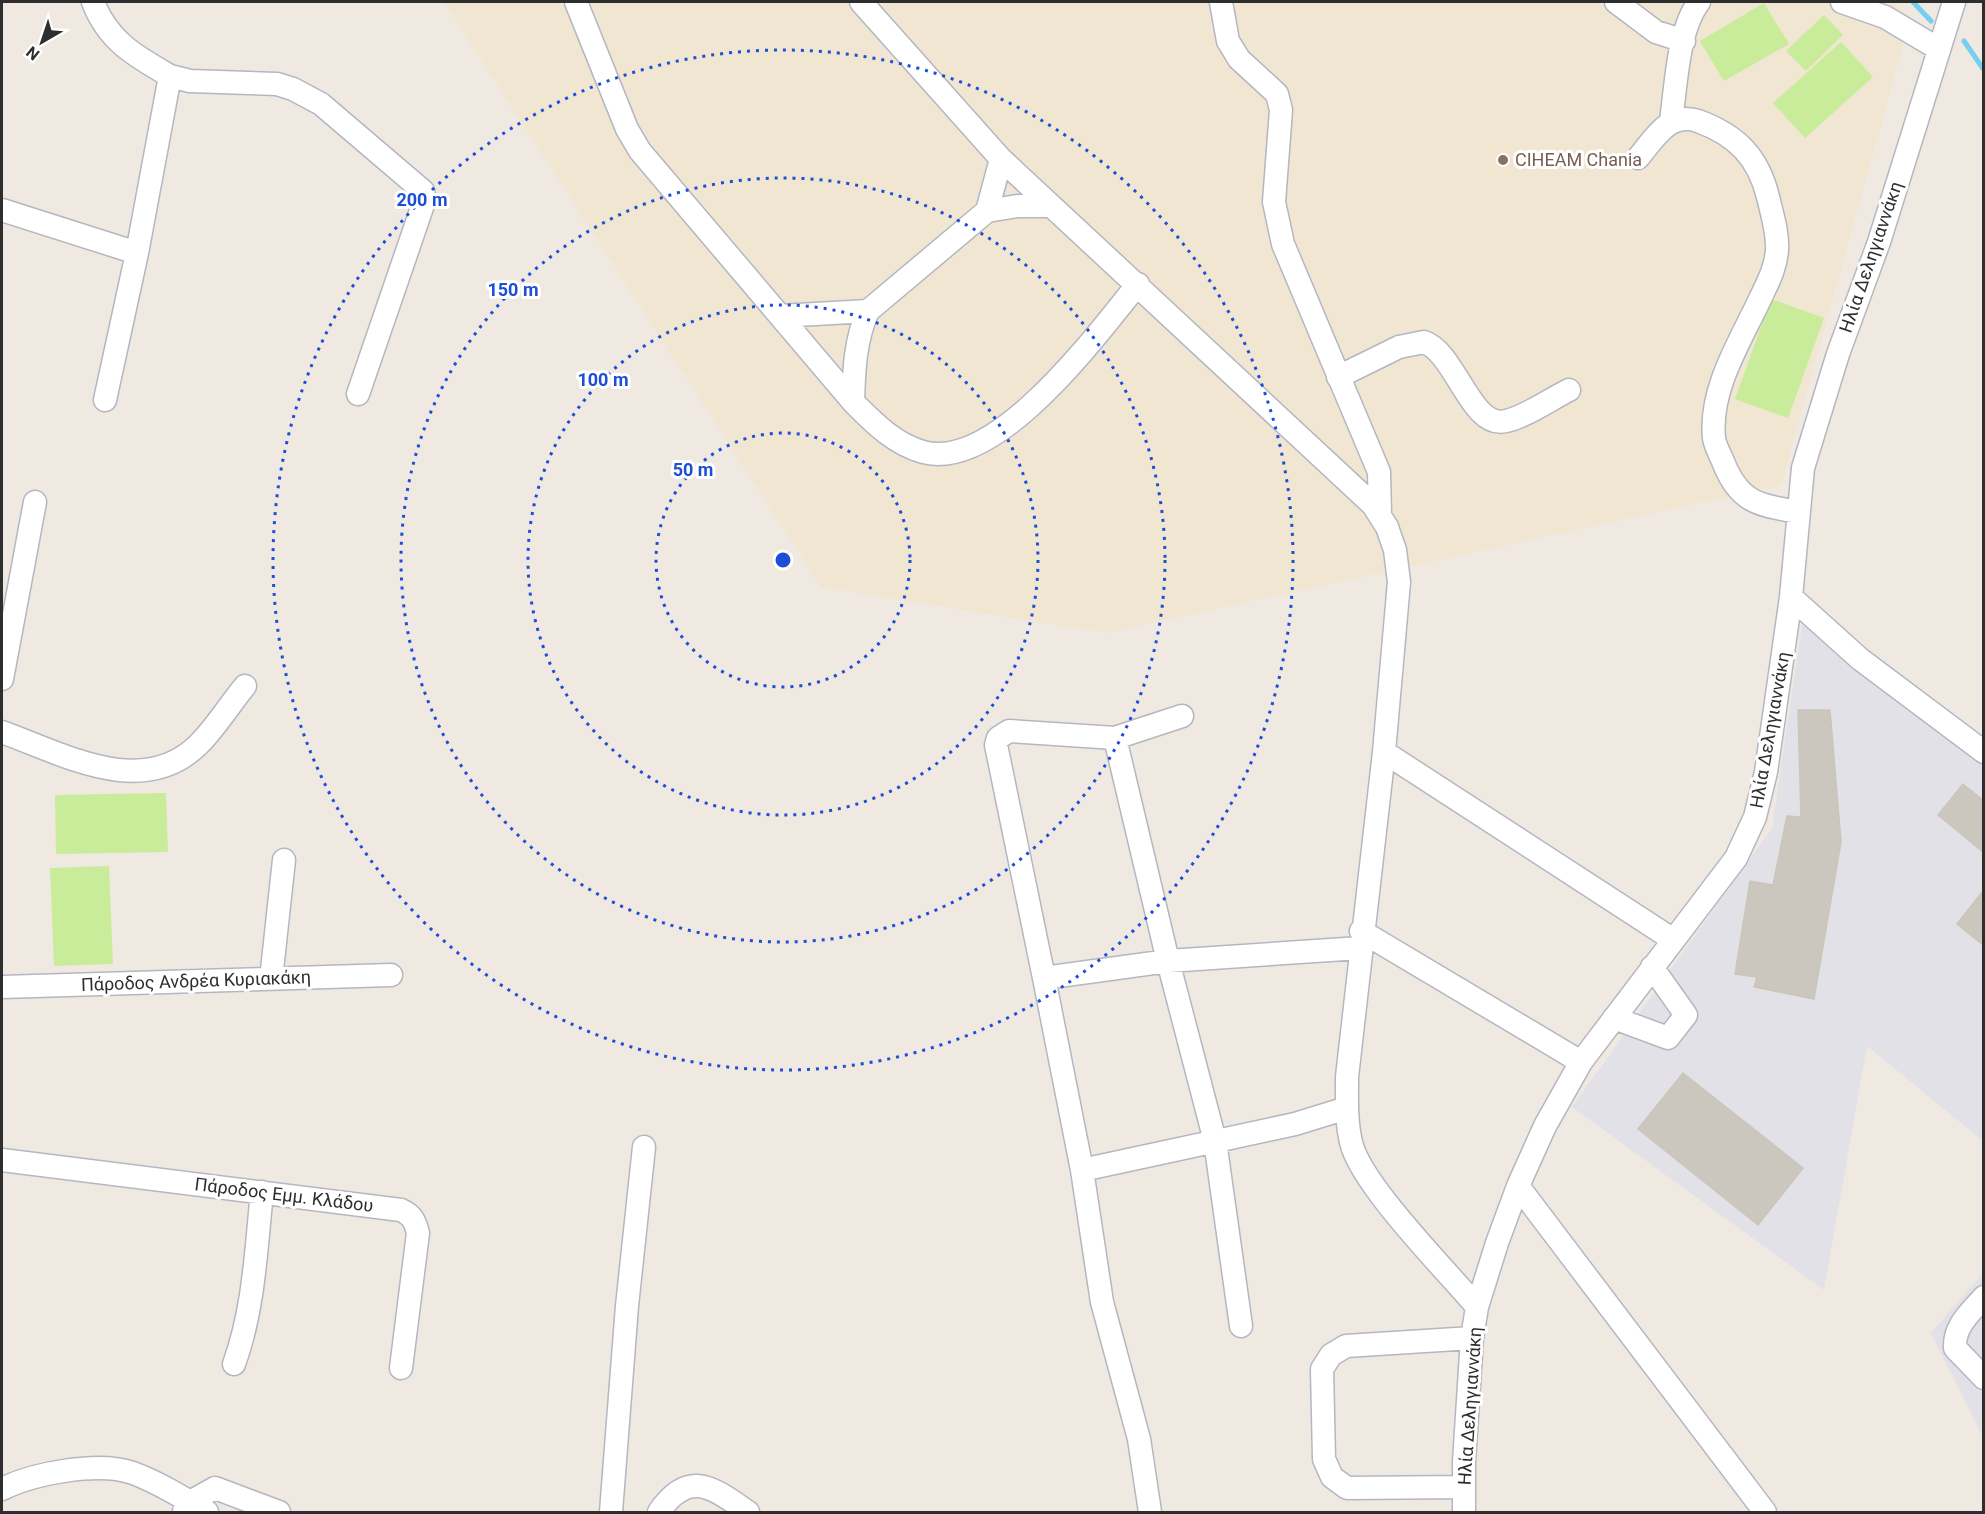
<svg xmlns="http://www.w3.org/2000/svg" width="1985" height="1514" font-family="Roboto,sans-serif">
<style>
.industrial{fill:#e3e1e8}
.education{fill:#f0e6d1}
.pitch{fill:#c9ec9a}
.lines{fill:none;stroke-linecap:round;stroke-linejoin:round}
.stream{stroke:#75cff0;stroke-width:5}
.building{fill:#cbc7bf;stroke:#cbc5ba;stroke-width:1.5}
.minor-casing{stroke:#b4b7c1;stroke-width:25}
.minor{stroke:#fff;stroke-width:22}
.ring{fill:none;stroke:#1d4ed8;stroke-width:3;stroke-dasharray:3 6}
.education-dot{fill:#8d6e63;stroke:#fff;stroke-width:2}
.labels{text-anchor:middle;stroke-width:6;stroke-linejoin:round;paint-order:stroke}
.education-label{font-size:18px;fill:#785e54;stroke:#fff;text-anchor:start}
.street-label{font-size:18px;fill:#2e2e2e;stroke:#fff}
.centre{fill:#1d4ed8;stroke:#fff;stroke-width:3}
.ring-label{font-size:18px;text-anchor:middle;font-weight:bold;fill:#1d4ed8;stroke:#fff;stroke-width:6;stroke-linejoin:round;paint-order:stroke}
</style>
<rect width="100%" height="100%" fill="#efe9e1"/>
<!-- industrial -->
<path class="industrial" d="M1803 619 1983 759V1141L1867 1046 1824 1290 1572 1107 1772 828Z
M1983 1273V1437L1931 1333Z"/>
<!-- education -->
<path class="education" d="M444 2H1893L1911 17 1781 485 1106 633 821 587Z"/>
<!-- pitch -->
<path class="pitch" d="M1764 3 1789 44 1724 81 1700 41Z
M1824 15 1843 35 1806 71 1786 51Z
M1841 42 1873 77 1805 138 1773 103Z
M1771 299 1824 318 1788 418 1735 399Z
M166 793 168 852 56 854 55 795Z
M109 866 113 964 54 966 50 868Z"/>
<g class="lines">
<!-- stream -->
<path class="stream" d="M1913 2 1931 21
M1964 41 1984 70"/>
</g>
<!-- building -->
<path class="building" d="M1798 710H1830L1841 842 1814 999 1754 987 1757 977 1735 974 1750 881 1773 885 1787 816 1801 817Z
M1963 784 1983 800V852L1938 815Z
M1983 891V945L1957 924Z
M1683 1073 1803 1168 1758 1225 1638 1129Z"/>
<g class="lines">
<!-- minor casing -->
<g class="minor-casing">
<path id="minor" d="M93 2C108 41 135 56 170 76L137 253 105 400
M576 2 627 129 640 151 853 402C873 422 894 444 923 452 997 472 1097 334 1138 284
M861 2 1001 159 1373 505 1387 527 1395 550 1399 582 1384 752 1347 1077C1347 1099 1346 1121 1351 1142 1360 1184 1447 1271 1477 1307
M1221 2 1228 41 1239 59 1277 94 1281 110 1274 202 1283 244 1379 472 1380 515
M1616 2 1656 32 1684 41
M1842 2 1885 17 1937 48
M170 76 190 81 277 84 293 89 321 104 423 191 425 199 358 394
M1671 121C1676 86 1678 29 1699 2
M1638 158C1654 139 1669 111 1698 121 1736 135 1758 156 1768 197 1772 214 1778 232 1777 250 1776 267 1768 282 1761 297 1741 340 1709 389 1714 438 1715 446 1721 456 1724 464 1740 503 1759 505 1798 512
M2 210 137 253
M987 211 1001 159
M780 316 868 311
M1338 377 1399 347 1424 342C1456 353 1471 430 1506 421 1525 417 1551 399 1569 390
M853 402C854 370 855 340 868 311L987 211 1017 206H1051
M1791 597 1860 659 1984 752
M2 679 35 502
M1182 716 1115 738 1168 961 1215 1141 1241 1326
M2 732C63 754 143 800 199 744 216 727 230 704 245 686
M1384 752 1672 939
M1361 931 1581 1062
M1044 978 996 745 998 738 1009 731 1115 738
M271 979 284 860
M2 987 391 975
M1614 1018 1668 1038 1686 1015 1652 967
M2 1160 401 1210C412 1215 415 1221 418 1233L401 1368
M1082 1170 1295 1124 1347 1108
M1518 1186 1765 1512
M1984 1297C1969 1314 1954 1326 1955 1348L1984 1378
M234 1364C254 1309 256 1250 262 1192
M1464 1487 1347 1488 1332 1477 1324 1459 1322 1369 1331 1355 1346 1346 1472 1338
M2 1489C34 1473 99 1461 133 1473 160 1483 183 1498 207 1512
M184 1511 190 1502 215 1488 279 1512
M611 1512 627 1306 644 1147
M659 1512C689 1468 713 1488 748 1512
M1150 1512 1139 1439 1102 1302 1082 1170 1044 978 1168 961 1360 948
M1464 1512V1462L1472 1338 1477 1307 1497 1243 1518 1186 1545 1126 1581 1062 1736 858 1755 817 1766 772 1791 597 1803 468 1838 354 1879 242 1954 2"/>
</g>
<!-- minor -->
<use href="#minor" class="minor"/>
</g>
<!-- distance rings -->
<g class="ring">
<circle cx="783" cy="560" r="127"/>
<circle cx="783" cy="560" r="255"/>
<circle cx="783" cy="560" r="382"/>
<circle cx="783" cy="560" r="510"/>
</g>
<!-- markers -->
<circle class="education-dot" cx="1503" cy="160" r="6"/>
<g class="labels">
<!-- education labels -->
<g class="education-label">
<text x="1515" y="166">CIHEAM Chania</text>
</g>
<!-- street labels -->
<g class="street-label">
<text transform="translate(1871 257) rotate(-71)" y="6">Ηλία Δεληγιαννάκη</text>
<text transform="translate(1770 730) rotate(-80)" y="6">Ηλία Δεληγιαννάκη</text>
<text transform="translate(196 981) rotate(-2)" y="6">Πάροδος Ανδρέα Κυριακάκη</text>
<text transform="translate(284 1195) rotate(7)" y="6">Πάροδος Εμμ. Κλάδου</text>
<text transform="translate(1470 1406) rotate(-86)" y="6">Ηλία Δεληγιαννάκη</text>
</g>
</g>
<circle cx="783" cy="560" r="9" class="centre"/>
<g class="ring-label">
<text x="422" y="206">200 m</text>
<text x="513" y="296">150 m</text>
<text x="603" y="386">100 m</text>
<text x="693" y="476">50 m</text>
</g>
<!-- border -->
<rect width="1985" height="1514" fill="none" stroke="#2e2e2e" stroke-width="6"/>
<!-- north arrow -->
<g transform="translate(42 42) rotate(219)" stroke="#ffffff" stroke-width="4.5" paint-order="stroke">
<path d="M0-4.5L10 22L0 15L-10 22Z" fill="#2e2e2e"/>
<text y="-9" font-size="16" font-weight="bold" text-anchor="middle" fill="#2e2e2e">N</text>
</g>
</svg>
